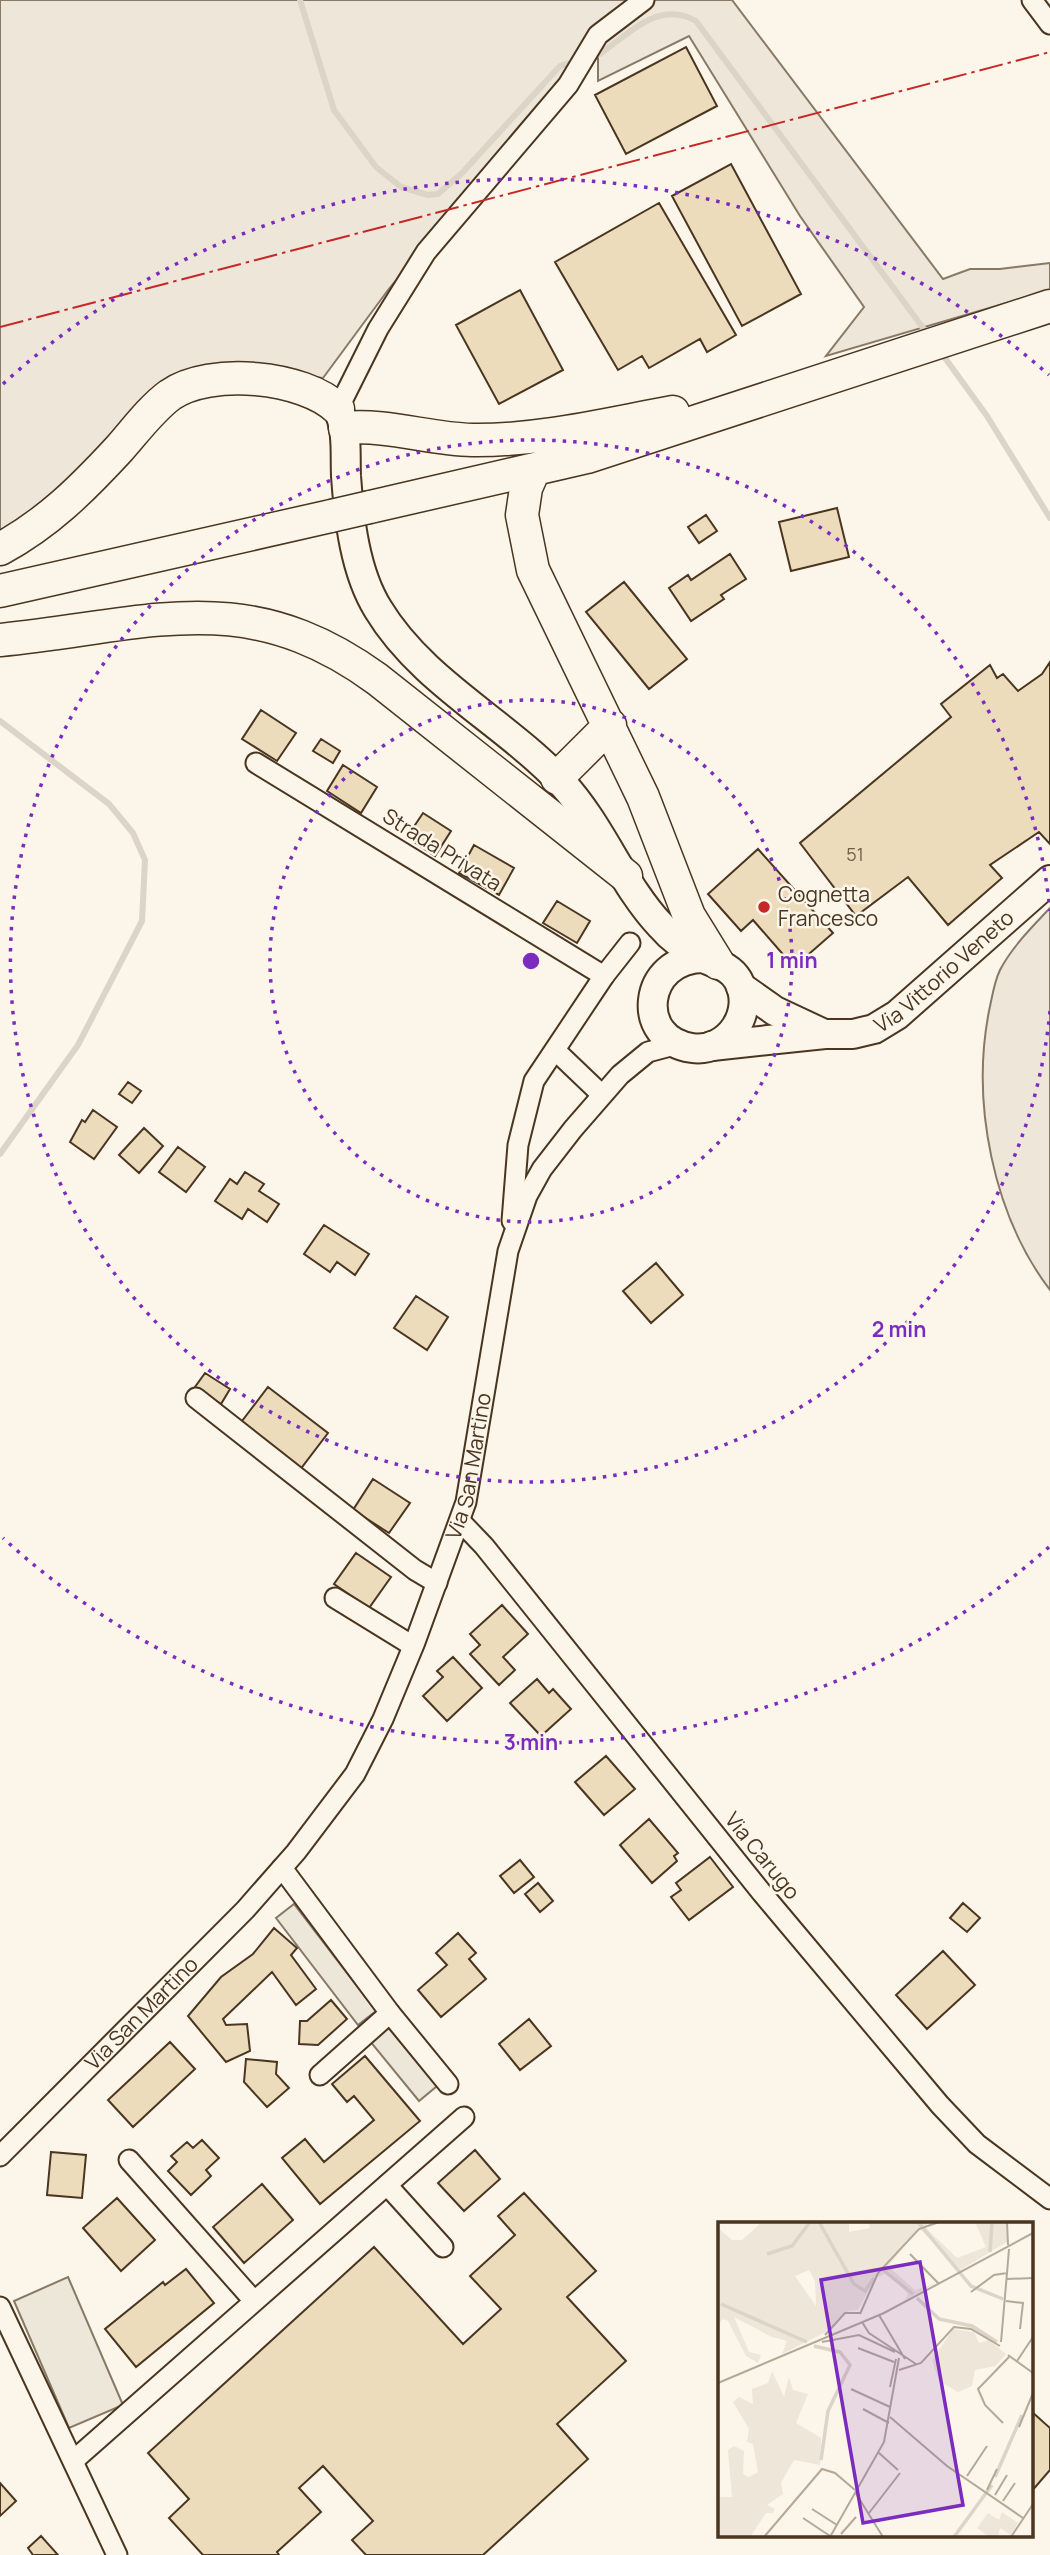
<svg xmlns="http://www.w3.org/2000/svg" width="1050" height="2555" font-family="Manrope,sans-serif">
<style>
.green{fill:#ede6d9;stroke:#887966;stroke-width:2}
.parking{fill:#ede7d9;stroke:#887966;stroke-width:2}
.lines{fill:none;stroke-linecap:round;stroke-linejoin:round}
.stream{stroke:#dcd4c6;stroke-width:6}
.building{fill:#ecdcbc;stroke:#4a3520;stroke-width:2}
.street-casing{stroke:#4a3520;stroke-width:23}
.secondary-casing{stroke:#4a3520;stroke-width:32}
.primary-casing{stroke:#4a3520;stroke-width:35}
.street{stroke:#fbf6e9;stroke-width:19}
.secondary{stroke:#fbf6e9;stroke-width:28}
.primary{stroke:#fbf6e9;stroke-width:32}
.primary-bridge-casing{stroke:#4a3520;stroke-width:35;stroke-linecap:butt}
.primary-bridge{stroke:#fbf6e9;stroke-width:32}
.power{stroke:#c62828;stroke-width:2;stroke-dasharray:24 5 3.5 5;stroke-linecap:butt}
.ring{fill:none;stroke:#7b2cbf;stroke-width:3.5;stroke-dasharray:3.5 7}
.poi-dot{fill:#c62828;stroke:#fbf6e9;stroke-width:2.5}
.labels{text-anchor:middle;stroke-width:5;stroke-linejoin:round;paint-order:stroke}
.number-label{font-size:18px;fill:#725f47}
.street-label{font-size:21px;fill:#4a3520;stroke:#fbf6e9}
.poi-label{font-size:21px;fill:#4a3520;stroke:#fbf6e9;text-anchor:start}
.inset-river{fill:none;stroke:#dcd4c6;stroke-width:3.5}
.inset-road{fill:none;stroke:#b4a999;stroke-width:2}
.view{fill:#7b2cbf;fill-opacity:0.15;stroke:#7b2cbf;stroke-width:3.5}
.inset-edge{fill:none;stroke:#4a3520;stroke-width:3.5}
.centre{fill:#7b2cbf;stroke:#fbf6e9;stroke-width:3.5}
.ring-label{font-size:21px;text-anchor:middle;font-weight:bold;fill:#7b2cbf;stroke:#fbf6e9;stroke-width:5;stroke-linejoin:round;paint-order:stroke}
</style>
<rect width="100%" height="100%" fill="#fbf6e9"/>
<!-- green -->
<path class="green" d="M0 0H732L943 279 970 269H1000L1050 263V290L826 356 864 307 800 216 689 36 598 81V36L388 290 323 378 223 367 79 485 0 534Z
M1050 908V1290C993 1215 971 1103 989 1011 992 998 994 982 1000 970 1012 947 1032 927 1050 908Z"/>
<!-- parking -->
<path class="parking" d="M294 1904 376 2011 358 2025 276 1918Z
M387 2026 437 2086 419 2101 369 2040Z
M68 2277 123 2405 69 2428 14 2301Z"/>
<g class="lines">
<!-- stream -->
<path class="stream" d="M300 0 334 110 376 167 401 187 428 195 438 194 462 173 560 66 576 61
M590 57 600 54C631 32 659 0 696 21L929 336
M940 351 987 416 1050 518
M0 721 109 804 133 833 145 860 142 921 78 1045 0 1154"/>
</g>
<!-- building -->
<path class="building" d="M686 47 717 106 626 154 595 95Z
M731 164 801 294 742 326 672 196Z
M659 203 736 335 707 352 700 339 649 368 642 356 618 370 555 262Z
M520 290 563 370 499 404 456 325Z
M837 508 849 557 791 571 779 522Z
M706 515 717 531 699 543 688 527Z
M730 554 746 579 721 595 724 599 691 621 669 588 688 575 691 580Z
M624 582 687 659 649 689 586 612Z
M1050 662V844L1039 832 990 865 1002 878 948 925 908 877 856 916 800 843 951 717 941 704 990 665 997 678 1003 674 1018 691 1042 674Z
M261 710 296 733 277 761 242 739Z
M321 739 340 751 333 763 313 751Z
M343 765 377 787 361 813 327 791Z
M423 813 451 831 435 856 407 837Z
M474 845 514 868 499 895 459 873Z
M758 849 833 933 794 967 753 920 741 931 708 894Z
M557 901 590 921 577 943 543 923Z
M128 1082 141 1091 132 1103 119 1094Z
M93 1110 117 1127 94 1159 70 1142 82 1120 85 1122Z
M144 1128 163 1146 139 1173 119 1155Z
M178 1147 205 1167 186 1192 159 1172Z
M245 1172 264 1184 259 1191 279 1204 267 1222 248 1209 242 1219 215 1201 230 1179 237 1184Z
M324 1225 369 1254 355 1275 337 1262 330 1272 304 1254Z
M656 1263 683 1295 651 1323 623 1291Z
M416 1296 448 1317 427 1350 394 1328Z
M205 1373 230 1389 221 1404 195 1387Z
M268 1387 328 1433 299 1471 239 1425Z
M373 1479 410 1503 389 1533 353 1510Z
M356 1553 391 1577 369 1608 334 1584Z
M502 1605 528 1634 503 1657 515 1670 499 1685 470 1654 480 1645 470 1634Z
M453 1657 482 1688 447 1721 423 1696 443 1677 437 1671Z
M537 1679 549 1693 553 1689 571 1709 541 1736 510 1703Z
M606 1756 635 1789 604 1815 575 1782Z
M649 1819 678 1853 674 1856 677 1861 652 1883 620 1845Z
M710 1857 733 1887 689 1920 671 1897 681 1890 676 1883Z
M520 1860 534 1877 514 1893 500 1876Z
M538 1883 553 1901 540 1912 525 1894Z
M963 1903 980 1918 967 1932 950 1918Z
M274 1928 297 1948 291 1955 316 1989 296 2005 272 1972 223 2019 226 2025 247 2024 250 2051 226 2062 188 2016 221 1977 253 1954Z
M458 1933 476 1953 469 1959 486 1979 441 2017 418 1990 447 1965 436 1953Z
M943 1951 975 1985 927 2029 896 1995Z
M331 2000 347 2019 318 2045 299 2044 300 2021H307Z
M529 2019 551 2046 520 2070 499 2044Z
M170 2042 195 2069 133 2127 108 2100Z
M365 2056 420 2121 320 2204 282 2158 305 2139 324 2162 374 2120 354 2096 347 2102 332 2084Z
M246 2059 277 2062 276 2074 289 2088 267 2107 244 2082Z
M202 2140 219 2158 206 2170 211 2176 191 2195 168 2171 177 2162 171 2156 187 2142 193 2148Z
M475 2150 500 2179 464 2211 438 2183Z
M51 2152 86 2155 82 2198 47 2195Z
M262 2184 293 2220 244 2263 213 2227Z
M524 2193 596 2271 567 2297 626 2361 557 2424 588 2459 483 2555H366L352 2540 373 2521 323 2466 299 2488 321 2512 277 2552 279 2555H203L169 2518 189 2499 148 2453 374 2247 463 2344 501 2309 470 2276 515 2235 498 2216Z
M117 2198 155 2240 121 2271 83 2228Z
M186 2269 214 2303 136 2367 105 2329 163 2282 165 2285Z
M1031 2411 1050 2428V2470L1031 2492Z
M0 2483 16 2501 0 2516Z
M41 2536 58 2555H33L28 2548Z"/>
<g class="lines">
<!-- street casing -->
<g class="street-casing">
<g id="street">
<path d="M1032 0 1050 24"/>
<path d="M338 409 378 329 426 252 568 85 598 35 644 0"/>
<path d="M256 763 604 976"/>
<path d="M556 1051 601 1094"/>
<path d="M512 1221 518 1145 534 1081 604 976 630 943"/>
<path d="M196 1398 415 1570 437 1583"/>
<path d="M460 1521 484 1546 762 1893 940 2105 977 2144 1050 2199"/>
<path d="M335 1598 413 1646"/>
<path d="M282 1868 390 2013 448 2084"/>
<path d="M320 2075 390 2013"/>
<path id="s1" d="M0 2156 245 1910 296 1852 355 1774 383 1719 415 1642 466 1502 508 1251 527 1196 542 1169 573 1129 620 1075 648 1052 678 1044"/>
<path d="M129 2160 254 2301"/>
<path d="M387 2185 443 2247"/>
<path d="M0 2307 117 2555"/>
<path d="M73 2461 464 2117"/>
</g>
</g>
<!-- secondary casing -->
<g class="secondary-casing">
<g id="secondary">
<path d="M338 409C348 431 345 453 346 476 349 519 355 572 378 609 422 682 505 722 562 783 603 828 622 885 661 926 672 939 688 950 703 958 716 964 730 966 738 980 756 1012 728 1053 692 1048 634 1040 642 958 704 958"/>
<path d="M741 987 775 1011 822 1033"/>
<path id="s2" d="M712 1046 825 1034H853L874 1029 897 1015 1050 880"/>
</g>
</g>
<!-- primary casing -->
<g class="primary-casing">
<path id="primary" d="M345 428C388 424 429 439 472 440 539 441 607 424 673 412
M534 470 526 488 522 515 533 570 643 797 689 916 718 963
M370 507 587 457 1050 306
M0 549C48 523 82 489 119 449 135 431 151 409 170 395 210 367 304 376 338 409
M0 591 331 516
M0 640C147 626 244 582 377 679L626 876
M557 778 610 725"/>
</g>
<!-- street -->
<use href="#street" class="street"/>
<!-- secondary -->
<use href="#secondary" class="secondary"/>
<!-- primary -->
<use href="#primary" class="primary"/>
<!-- primary-bridge casing -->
<g class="primary-bridge-casing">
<path id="primary-bridge" d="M331 516 370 507"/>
</g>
<!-- primary-bridge -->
<use href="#primary-bridge" class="primary-bridge"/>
<!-- power -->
<path class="power" d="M0 327 1050 52"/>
</g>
<!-- distance rings -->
<g class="ring">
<circle cx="531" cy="961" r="261"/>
<path d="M1050 1011A521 521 0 1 1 1050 911"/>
<path d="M1049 1547A782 782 0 0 1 3 1538M3 384A782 782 0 0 1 1049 375"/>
</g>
<!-- markers -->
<circle class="poi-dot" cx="764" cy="907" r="7"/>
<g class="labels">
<!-- number labels -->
<g class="number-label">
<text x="855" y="861">51</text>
</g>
<!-- street labels -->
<g class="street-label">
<text transform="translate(442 850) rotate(32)" y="7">Strada Privata</text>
<text dy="7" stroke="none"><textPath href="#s2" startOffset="254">Via Vittorio Veneto</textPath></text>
<text dy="7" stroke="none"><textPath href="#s1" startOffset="852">Via San Martino</textPath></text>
<text transform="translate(762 1856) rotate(51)" y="7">Via Carugo</text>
<text dy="7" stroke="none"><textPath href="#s1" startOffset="201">Via San Martino</textPath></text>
</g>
<!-- poi labels -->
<g class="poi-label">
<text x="778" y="902">Cognetta<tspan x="778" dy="24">Francesco</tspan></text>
</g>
</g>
<!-- overview -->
<g transform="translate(718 2222)">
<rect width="315" height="315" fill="#fbf6e9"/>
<path d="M44 0H131V10L152 6 151 0H209L208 6 239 36 268 25 257 0H288L289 20 242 48 201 6 170 44 197 68 218 61 187 78 190 72 169 50 161 55 160 52 140 88 130 89 112 108 64 132 69 119 54 115 16 95 31 130 43 133 40 141 28 134 10 99 4 97 0 105V6L14 18H24ZM91 48 97 59 98 84 77 54ZM235 107 256 110 261 121 271 118 288 132 277 144 257 148 254 164 240 170 221 159 214 138ZM54 149 66 175 71 155 75 168 90 172 78 201 103 216 102 243 76 238 63 261 65 272 49 283 57 287 55 291H48L32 315H0V275H14L10 228 16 224 26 229 25 252 31 255 40 250 35 222 29 220 31 207 15 180 21 175 35 182 34 167 50 161ZM284 290 300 301 293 313 282 306 280 315H271L259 306 270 291 281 298Z" fill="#ede6d9" fill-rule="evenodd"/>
<path class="inset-river" d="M101 0 136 62 147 69 156 56M200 0 253 64 285 77M272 30 274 0M49 32 74 24 92 0M165 48 195 72M199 76 221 97 254 104 279 120M3 82 89 120M96 124 122 130 132 143 110 189 103 238M277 255 304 193M236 315 274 263"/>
<path class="inset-road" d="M289 0 290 23M192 32 221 62M289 51 291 27M289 57 315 56M253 70 276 53 289 51 283 120M288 79 305 81 302 107M142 92 160 51 201 7 221 0M161 93 187 137M144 100 151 111 198 142M107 113 127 91H142M104 120 141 113 177 130M140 126 176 140M290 133 315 151M299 139 315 115M181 148 203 141 236 105 253 107 282 124M0 161 166 91 315 11M172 165 178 137M133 167 172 185M145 187 171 201M172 195 229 244 305 296M285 201 267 183 260 167 291 135M301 205 315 171M161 231 180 248M249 254 269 224M269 268 279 247M137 270 165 315M277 273 289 253M285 279 297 261M94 287 119 303M151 291 182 251M85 296 112 314M123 312 138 295M46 315 104 247 117 251 137 268M112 315 166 220 181 136M293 315 315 282"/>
<path class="view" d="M202 40 245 283 145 301 103 58Z"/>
<rect width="315" height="315" class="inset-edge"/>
</g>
<circle cx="531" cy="961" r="10" class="centre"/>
<g class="ring-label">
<text x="792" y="968">1 min</text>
<text x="899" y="1337">2 min</text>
<text x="531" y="1750">3 min</text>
</g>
</svg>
